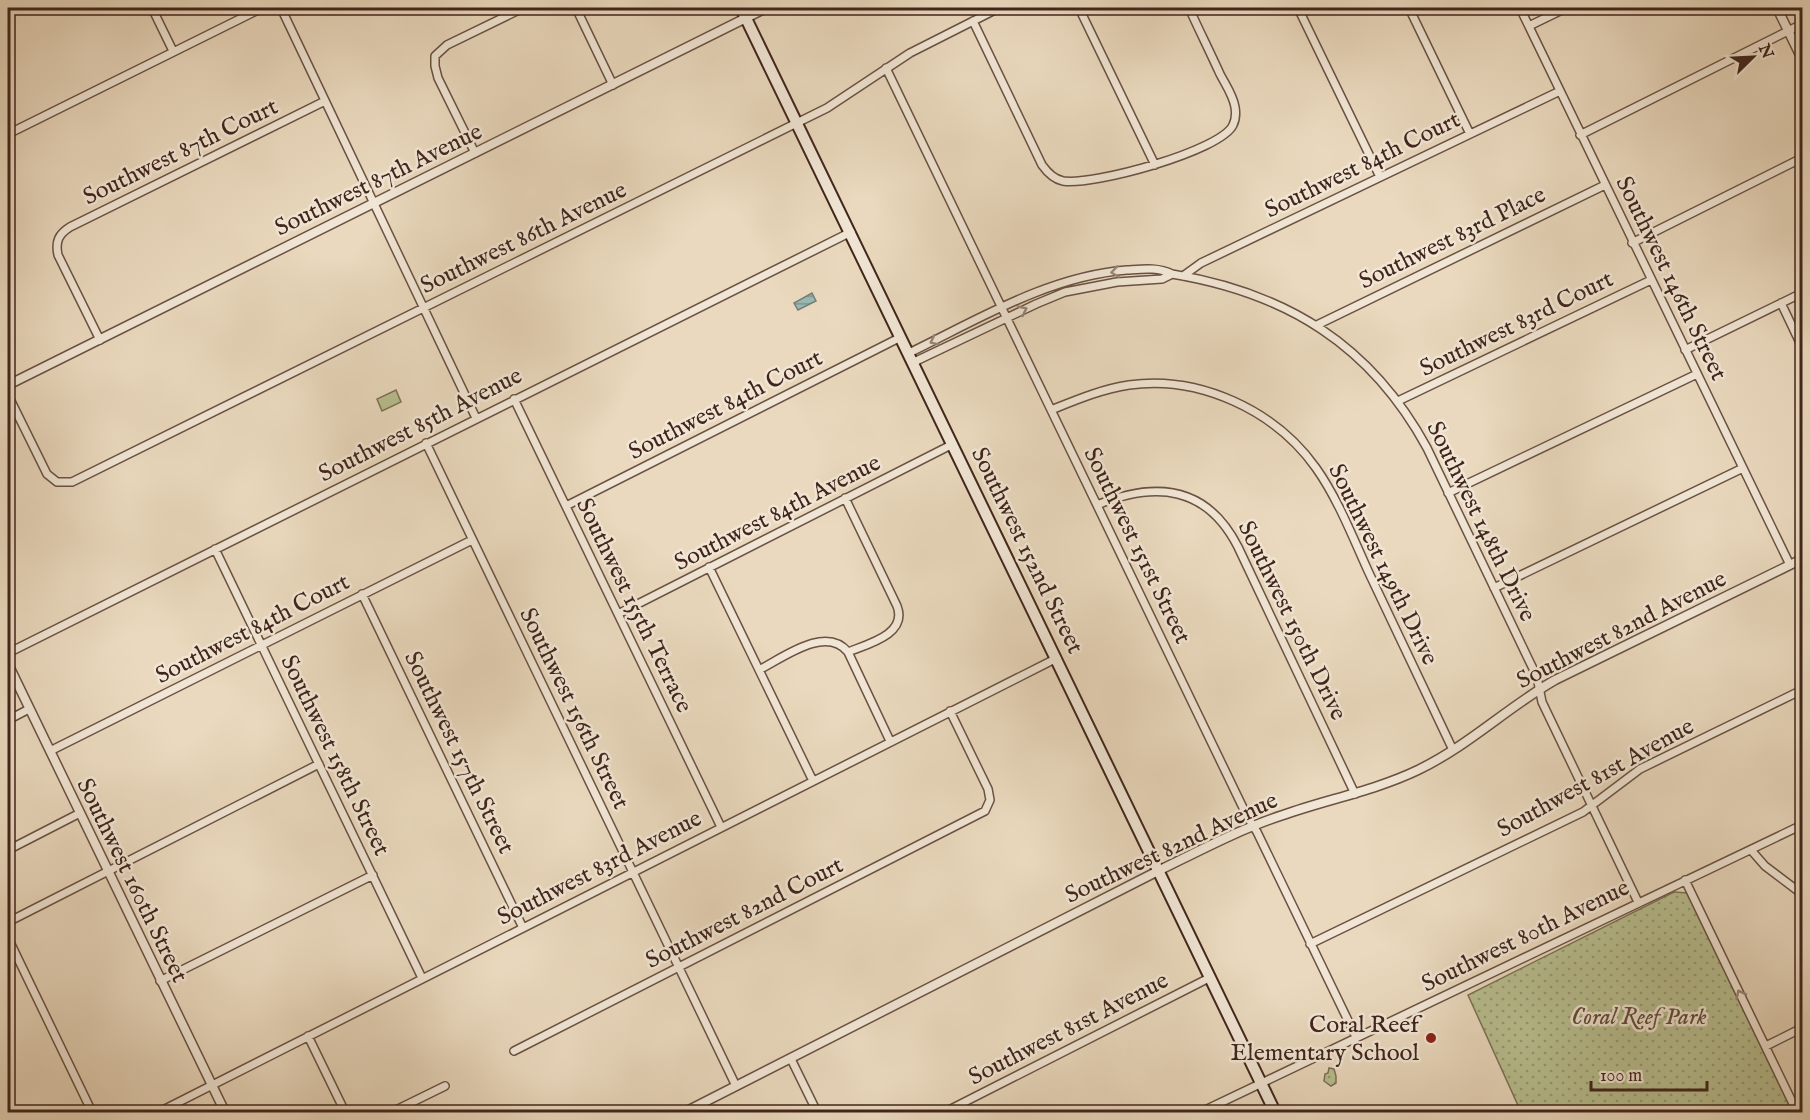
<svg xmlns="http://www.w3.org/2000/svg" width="1810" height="1120" font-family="'IM FELL English',serif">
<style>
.park{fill:url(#park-dots);stroke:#7c7256;stroke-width:1.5}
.garden{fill:#b8bf90;stroke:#7c7256;stroke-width:1.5}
.water{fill:url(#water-rules);stroke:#757e77;stroke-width:1.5}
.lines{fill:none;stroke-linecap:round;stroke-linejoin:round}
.minor-casing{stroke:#6a5244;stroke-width:10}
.tertiary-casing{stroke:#6a5244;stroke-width:11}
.secondary-casing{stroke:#40251c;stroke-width:14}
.minor{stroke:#f1e6d5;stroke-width:7}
.tertiary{stroke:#f1e6d5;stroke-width:8}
.secondary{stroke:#f1e6d5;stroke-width:10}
.oneway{stroke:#988678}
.poi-dot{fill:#8f2418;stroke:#f1e6d5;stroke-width:2}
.labels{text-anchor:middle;stroke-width:5;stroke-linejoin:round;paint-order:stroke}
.street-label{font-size:24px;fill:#40251c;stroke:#f1e6d5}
.park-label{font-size:24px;font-style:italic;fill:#5e4c39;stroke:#f1e6d5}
.poi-label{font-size:24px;fill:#40251c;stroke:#f1e6d5;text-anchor:end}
</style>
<defs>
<pattern id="park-dots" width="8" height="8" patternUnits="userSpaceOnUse" patternTransform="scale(1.5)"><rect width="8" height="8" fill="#b8bf90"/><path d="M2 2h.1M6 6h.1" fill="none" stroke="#979b75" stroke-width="1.8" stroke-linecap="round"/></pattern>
<pattern id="water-rules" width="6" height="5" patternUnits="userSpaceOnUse" patternTransform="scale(1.5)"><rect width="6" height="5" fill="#98bab4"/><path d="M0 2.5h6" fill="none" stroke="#7d9792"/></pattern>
</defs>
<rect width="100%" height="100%" fill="#ead9be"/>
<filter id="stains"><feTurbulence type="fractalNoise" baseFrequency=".00333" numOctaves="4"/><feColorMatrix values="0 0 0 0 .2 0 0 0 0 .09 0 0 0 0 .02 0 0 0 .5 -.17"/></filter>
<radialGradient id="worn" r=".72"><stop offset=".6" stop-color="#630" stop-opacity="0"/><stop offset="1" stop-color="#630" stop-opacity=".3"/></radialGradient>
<!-- park -->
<path class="park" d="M1674 892 1688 893 1793 1112H1521L1468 995Z
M1329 1068 1334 1069 1336 1076V1083L1331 1086 1324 1081 1325 1074 1328 1073Z"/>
<!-- garden -->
<path class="garden" d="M396 390 401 402 382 411 377 399Z"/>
<!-- water -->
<path class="water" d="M812 293 816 301 798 310 794 303Z"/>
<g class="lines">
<!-- minor casing -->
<g class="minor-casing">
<path id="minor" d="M152 8 173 51
M281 8 476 418
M576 8 613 85
M1079 8 1155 165
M1298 8 1380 177
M1409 8 1470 134
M1520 8 1790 565
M973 21 1042 165C1047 172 1053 179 1063 181 1092 186 1221 151 1233 125 1236 119 1236 113 1235 107 1233 95 1225 84 1220 74 1210 52 1199 30 1189 8
M1529 26 1566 8
M886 68 1247 816 1257 832 1356 1037
M8 134 262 8
M1580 135 1802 24
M475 153 438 78 435 66V56L447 45 523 8
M1632 243 1802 158
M1183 276 1201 263 1560 91
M1781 303 1802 347
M1317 325 1605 185
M100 340 58 255C55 241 59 234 70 227L325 101
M1685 350 1802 293
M909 353C979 319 1049 276 1127 270 1143 269 1158 267 1172 274 1287 293 1371 345 1427 448L1537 677 1542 702 1638 902
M914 362 1036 304 1065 292 1117 282 1162 279 1172 274
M8 395 47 474 57 482H72L827 108 910 53 999 8
M514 399 721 827
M1398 401 1651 280
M1051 410C1076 400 1102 389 1129 385 1199 375 1275 410 1316 468 1338 499 1353 538 1369 573 1397 632 1425 691 1453 750
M426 443 736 1086
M1448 493 1697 374
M845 498 897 606C908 634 868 644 848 652
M1097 505C1156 481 1207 486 1238 547L1355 794
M566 506 901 337
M215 549 422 978
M709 567 813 781
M1494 588 1743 468
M362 594 523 928
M618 614 953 444
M8 653 851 232
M759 670C784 657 826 625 848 652L890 741
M8 720 29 709
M50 751 472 540
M8 850 80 813
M1751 850 1765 866 1802 894
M1685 880 1797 1112
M8 922 319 764
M8 938 92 1112
M1310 944 1583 812 1640 769 1802 690
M160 981 373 875
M308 1036 345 1112
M1766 1046 1802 1028
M514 1051 985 811 990 800 988 789 950 711
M791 1059 817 1112
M159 1112 1057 658
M392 1112 445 1086
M945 1112 1209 978
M1201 1112 1802 825"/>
</g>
<!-- tertiary casing -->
<g class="tertiary-casing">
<path id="tertiary" d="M1777 8 1802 59
M8 385 766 8
M8 664 225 1112
M685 1112 1158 871C1199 851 1240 829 1283 815 1328 799 1374 791 1418 770 1468 746 1508 707 1555 680L1802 559"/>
</g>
<!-- secondary casing -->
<g class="secondary-casing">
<path id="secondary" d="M741 8 1275 1112"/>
</g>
<!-- minor -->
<use href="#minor" class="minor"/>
<!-- tertiary -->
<use href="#tertiary" class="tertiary"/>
<!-- secondary -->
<use href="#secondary" class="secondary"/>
</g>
<!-- one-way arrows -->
<defs><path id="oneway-chevron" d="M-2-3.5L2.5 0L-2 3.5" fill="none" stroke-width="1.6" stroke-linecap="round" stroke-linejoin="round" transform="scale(1.5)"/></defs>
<g class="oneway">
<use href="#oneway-chevron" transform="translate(1115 272) rotate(172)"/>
<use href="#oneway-chevron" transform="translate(1023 310) rotate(-26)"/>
<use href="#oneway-chevron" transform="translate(934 341) rotate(154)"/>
<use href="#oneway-chevron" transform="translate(1740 994) rotate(-116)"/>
</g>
<!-- markers -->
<circle class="poi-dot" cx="1431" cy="1038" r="6"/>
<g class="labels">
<!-- street labels -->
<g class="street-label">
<text transform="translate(180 151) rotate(-26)" y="8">Southwest 87th Court</text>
<text transform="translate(1362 164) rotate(-26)" y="8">Southwest 84th Court</text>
<text transform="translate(378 179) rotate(-26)" y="8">Southwest 87th Avenue</text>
<text transform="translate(523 237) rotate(-26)" y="8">Southwest 86th Avenue</text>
<text transform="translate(1452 237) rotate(-26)" y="8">Southwest 83rd Place</text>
<text transform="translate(1672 278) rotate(64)" y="8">Southwest 146th Street</text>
<text transform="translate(1516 323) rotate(-26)" y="8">Southwest 83rd Court</text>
<text transform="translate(725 404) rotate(-27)" y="8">Southwest 84th Court</text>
<text transform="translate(420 424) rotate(-27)" y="8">Southwest 85th Avenue</text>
<text transform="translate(777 512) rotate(-27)" y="8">Southwest 84th Avenue</text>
<text transform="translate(1482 521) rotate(64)" y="8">Southwest 148th Drive</text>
<text transform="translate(1138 545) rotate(64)" y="8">Southwest 151st Street</text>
<text transform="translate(1028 550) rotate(64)" y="8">Southwest 152nd Street</text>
<text transform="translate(1384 564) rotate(64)" y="8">Southwest 149th Drive</text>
<text transform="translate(635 605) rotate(64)" y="8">Southwest 155th Terrace</text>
<text transform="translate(1293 620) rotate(64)" y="8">Southwest 150th Drive</text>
<text transform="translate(252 628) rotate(-27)" y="8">Southwest 84th Court</text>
<text transform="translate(1621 629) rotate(-27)" y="8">Southwest 82nd Avenue</text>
<text transform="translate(575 708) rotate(64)" y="8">Southwest 156th Street</text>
<text transform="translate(460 752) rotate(64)" y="8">Southwest 157th Street</text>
<text transform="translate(336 755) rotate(64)" y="8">Southwest 158th Street</text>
<text transform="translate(1595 777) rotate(-29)" y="8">Southwest 81st Avenue</text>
<text transform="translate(1171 847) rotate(-25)" y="8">Southwest 82nd Avenue</text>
<text transform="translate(599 867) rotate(-27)" y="8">Southwest 83rd Avenue</text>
<text transform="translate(133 880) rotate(64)" y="8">Southwest 160th Street</text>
<text transform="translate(744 912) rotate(-27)" y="8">Southwest 82nd Court</text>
<text transform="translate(1525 935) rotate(-26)" y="8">Southwest 80th Avenue</text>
<text transform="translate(1068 1028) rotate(-27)" y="8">Southwest 81st Avenue</text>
</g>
<!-- park labels -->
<g class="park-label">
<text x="1639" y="1024">Coral Reef Park</text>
</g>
<!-- poi labels -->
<g class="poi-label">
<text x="1419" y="1032">Coral Reef<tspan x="1419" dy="28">Elementary School</tspan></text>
</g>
</g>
<!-- margin -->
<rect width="1810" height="1120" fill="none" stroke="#ead9be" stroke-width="30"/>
<rect x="9" y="9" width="1792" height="1102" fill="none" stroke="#40251c" stroke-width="3"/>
<rect x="15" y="15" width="1780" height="1090" fill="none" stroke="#40251c" stroke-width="1.5"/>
<!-- north arrow -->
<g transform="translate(1753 57) rotate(66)" stroke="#f1e6d5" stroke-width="4.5" paint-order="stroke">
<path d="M0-4.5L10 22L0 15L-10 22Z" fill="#40251c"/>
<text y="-9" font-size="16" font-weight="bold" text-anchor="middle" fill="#40251c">N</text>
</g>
<!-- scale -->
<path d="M1591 1081v9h116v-9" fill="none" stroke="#40251c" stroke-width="3"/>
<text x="1600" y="1081" font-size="18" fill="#40251c" stroke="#f1e6d5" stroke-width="4.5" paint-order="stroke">100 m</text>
<rect width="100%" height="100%" filter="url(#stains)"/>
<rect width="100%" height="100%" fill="url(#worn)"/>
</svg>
